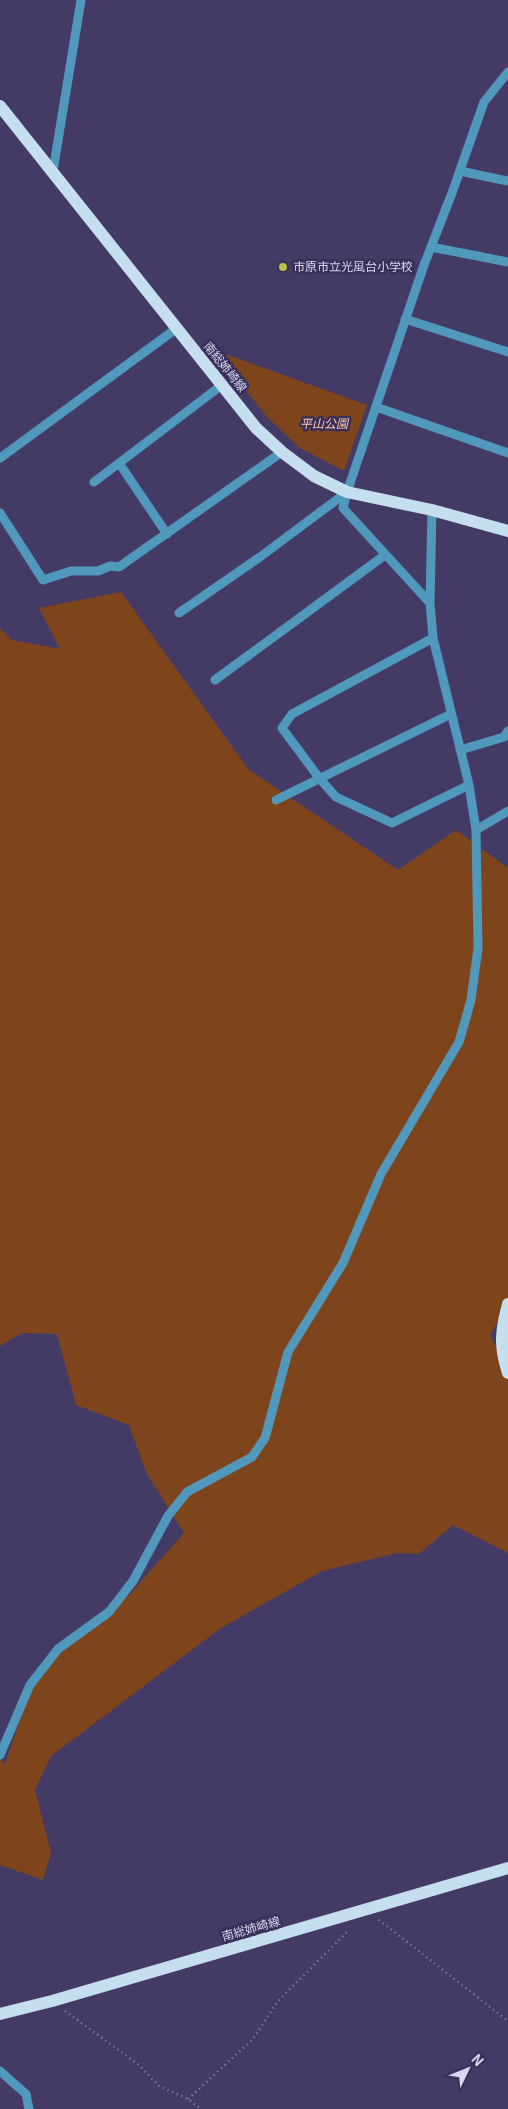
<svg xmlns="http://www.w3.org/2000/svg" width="508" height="2109" font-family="Georgia,'Noto Sans JP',serif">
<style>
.green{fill:#7e441c}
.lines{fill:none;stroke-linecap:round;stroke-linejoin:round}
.path{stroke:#918aad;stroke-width:2.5;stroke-dasharray:1 4;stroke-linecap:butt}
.minor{stroke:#5099bd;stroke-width:9}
.major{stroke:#c5dfee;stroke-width:12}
.poi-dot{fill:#b9c046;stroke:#39305a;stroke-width:2}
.labels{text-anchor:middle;stroke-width:5;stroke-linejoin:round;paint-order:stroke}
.poi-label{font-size:12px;fill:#dad6f0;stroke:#39305a;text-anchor:start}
.street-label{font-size:12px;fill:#dad6f0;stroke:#39305a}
.park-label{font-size:12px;font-style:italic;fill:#fbcaac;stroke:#39305a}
</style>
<rect width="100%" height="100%" fill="#443a66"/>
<!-- green -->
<path class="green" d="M214 350 367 405 344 471 300 448 267 417Z
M121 592 249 770 398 870 456 830 508 868V1305L490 1335 508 1367V1553L453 1525 419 1554 397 1553 322 1571 221 1628 51 1756 35 1790 51 1853 43 1880 0 1865V1758L5 1764 36 1673 128 1596 184 1533 146 1472 129 1425 76 1405 57 1334 22 1333 0 1346V628L12 640 60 649 39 608Z"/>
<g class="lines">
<!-- path -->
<path class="path" d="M379 1920 508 2021
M65 2011 139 2065 159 2086 188 2099 201 2109
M188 2099 253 2039 278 2001 349 1930"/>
<!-- minor -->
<path class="minor" d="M53 171 81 0
M460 171 508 181
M431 247 508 262
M405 319 508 352
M376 407 508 453
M0 458 177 328
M119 463 167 534
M94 482 222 385
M0 513 43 580 71 571H98L110 566 119 567 282 452
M430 603 343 508 347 492 424 265 452 193 484 102 508 72
M179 613 260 557 347 492
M433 638 292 714 282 728 320 779 336 797 392 823 469 785
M215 680 385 555
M460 750 504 737 508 731
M276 800 451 714
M476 830 508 811
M0 1755 30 1685 58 1649 109 1612 133 1581 168 1516 187 1492 252 1457 265 1438 288 1352 343 1263 381 1174 459 1042 471 1000 478 948 476 830 469 785 433 638 430 603 432 510
M0 2071 26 2094 29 2109"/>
<!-- major -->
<path class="major" d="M0 106 256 428 282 452 314 476 347 492 432 510 508 531
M508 1304C501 1330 499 1346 508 1373
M0 2014 52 2001 508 1868"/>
</g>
<!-- markers -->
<circle class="poi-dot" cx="283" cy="267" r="5"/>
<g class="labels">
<!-- poi labels -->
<g class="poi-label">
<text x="293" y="271">市原市立光風台小学校</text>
</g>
<!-- street labels -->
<g class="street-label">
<text transform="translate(225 367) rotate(51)" y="4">南総姉崎線</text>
<text transform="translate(251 1929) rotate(-16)" y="4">南総姉崎線</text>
</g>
<!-- park labels -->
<g class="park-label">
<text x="324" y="428">平山公園</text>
</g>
</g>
<!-- north arrow -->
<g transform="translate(468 2069) rotate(47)" stroke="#39305a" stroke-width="4" paint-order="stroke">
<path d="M0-4L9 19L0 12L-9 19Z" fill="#dad6f0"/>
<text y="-8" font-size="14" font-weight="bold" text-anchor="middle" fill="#dad6f0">N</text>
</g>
</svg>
